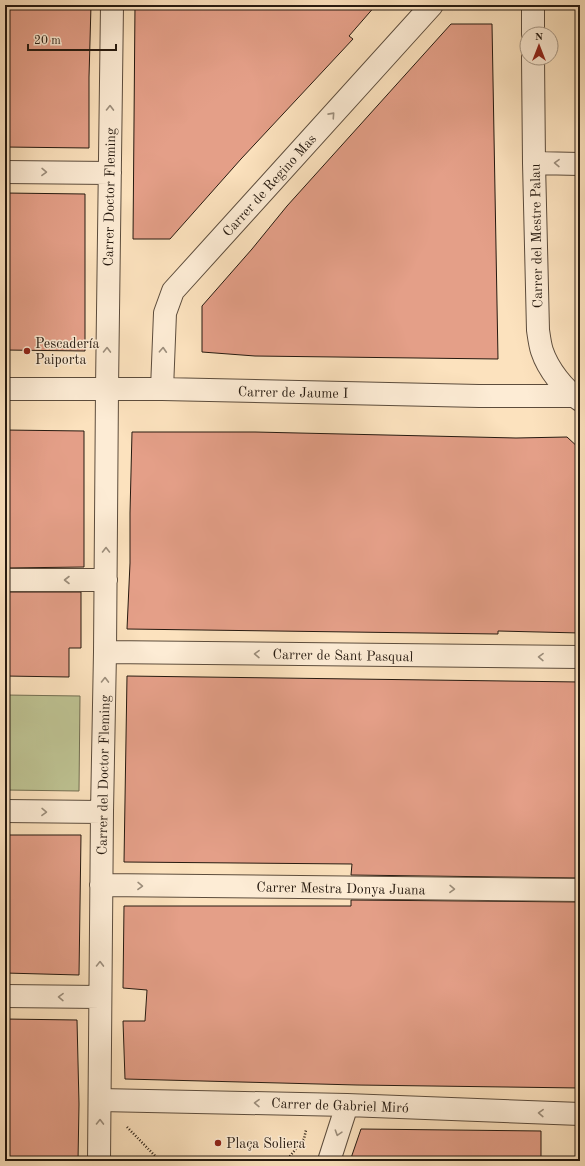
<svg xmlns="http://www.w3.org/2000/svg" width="585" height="1166" font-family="'Old Standard TT',serif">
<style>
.green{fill:#bec393;stroke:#726e52}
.building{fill:#e49f88;stroke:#261a10}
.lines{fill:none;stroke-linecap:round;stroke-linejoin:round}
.minor-casing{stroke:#5c4c3c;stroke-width:24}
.path{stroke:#261a10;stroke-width:2.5;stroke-dasharray:1 2;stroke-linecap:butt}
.minor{stroke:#fdecd5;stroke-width:22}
.oneway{stroke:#9c8e7c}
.poi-dot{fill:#8f2418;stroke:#fdecd5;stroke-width:1.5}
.labels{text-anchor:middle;stroke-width:3;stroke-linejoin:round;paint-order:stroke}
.street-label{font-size:14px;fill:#261a10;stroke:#fdecd5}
.poi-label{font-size:14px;fill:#261a10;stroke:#fdecd5;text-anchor:start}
</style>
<rect width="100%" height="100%" fill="#fce2be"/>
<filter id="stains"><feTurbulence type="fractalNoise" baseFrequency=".005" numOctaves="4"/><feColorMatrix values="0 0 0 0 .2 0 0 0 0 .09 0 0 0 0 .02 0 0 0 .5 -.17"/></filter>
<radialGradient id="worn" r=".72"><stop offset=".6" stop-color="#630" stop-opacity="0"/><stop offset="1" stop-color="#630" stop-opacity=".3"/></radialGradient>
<!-- green -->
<path class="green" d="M5 695 80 696 79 791 5 790Z"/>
<!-- building -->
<path class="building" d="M5 5H91L89 77V148L5 147Z
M135 5H376L349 36 353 39 241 159 170 239H133Z
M451 24H492L498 359 255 356 202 352V306L252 249 287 206Z
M5 193 85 194V351L5 350Z
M5 430 84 431V567L5 568Z
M132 432H255L516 438 567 437 580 449V633L498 631V634L127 629 130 563V513Z
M5 592H81V648H69V677L5 676Z
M127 676 580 682V878L351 875 352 864 124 862Z
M5 835H81L79 975 5 973Z
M351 900 580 902V1088L357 1085 125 1079 123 1021H145L147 990 123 988 124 906H351Z
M5 1019 77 1020 79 1104 78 1161H5Z
M361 1129 541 1131V1161H350Z"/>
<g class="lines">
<!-- minor casing -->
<g class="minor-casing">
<path id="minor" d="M533 5V34
M533 58 534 163 538 330C539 337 540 345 542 351 548 369 564 390 580 400
M534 163 580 164
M5 172 110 173
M5 389H162L479 396H580
M162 389 165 313 173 291 432 5
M5 580H106
M105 652 580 657
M5 811 102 812
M101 885 580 890
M5 996 100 997
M100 1100 347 1105 580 1114
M99 1161 102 812 105 652 107 389 112 5
M329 1161 347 1105"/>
</g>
<!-- path -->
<path class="path" d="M127 1127 160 1161
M286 1161 304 1139 306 1130"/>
<!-- minor -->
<use href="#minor" class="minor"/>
</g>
<!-- one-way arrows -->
<defs><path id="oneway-chevron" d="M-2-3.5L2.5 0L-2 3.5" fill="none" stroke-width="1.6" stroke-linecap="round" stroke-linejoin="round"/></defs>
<g class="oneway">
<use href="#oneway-chevron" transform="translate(110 108) rotate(-89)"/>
<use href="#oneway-chevron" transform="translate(332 115) rotate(-48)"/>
<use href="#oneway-chevron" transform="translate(557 163) rotate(-179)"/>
<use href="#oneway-chevron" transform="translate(44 172) rotate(1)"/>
<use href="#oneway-chevron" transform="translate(107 350) rotate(-89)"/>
<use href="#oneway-chevron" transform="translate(163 350) rotate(-87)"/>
<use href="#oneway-chevron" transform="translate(106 550) rotate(-90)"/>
<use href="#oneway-chevron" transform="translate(67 580) rotate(-180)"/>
<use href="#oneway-chevron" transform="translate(257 654) rotate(-179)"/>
<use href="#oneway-chevron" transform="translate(541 657) rotate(-179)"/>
<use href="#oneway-chevron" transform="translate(105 680) rotate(-89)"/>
<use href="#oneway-chevron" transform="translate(44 812) rotate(1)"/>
<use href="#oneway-chevron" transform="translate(140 886) rotate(1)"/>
<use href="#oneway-chevron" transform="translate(452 889) rotate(1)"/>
<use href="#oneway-chevron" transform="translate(100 964) rotate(-89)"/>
<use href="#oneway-chevron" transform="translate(61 997) rotate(-179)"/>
<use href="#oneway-chevron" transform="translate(257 1103) rotate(-179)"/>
<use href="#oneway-chevron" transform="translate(541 1113) rotate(-178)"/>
<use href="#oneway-chevron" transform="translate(100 1122) rotate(-89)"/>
<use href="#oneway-chevron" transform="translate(338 1133) rotate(108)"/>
</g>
<!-- markers -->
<g class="poi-dot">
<circle cx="27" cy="351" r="4"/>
<circle cx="218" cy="1143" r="4"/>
</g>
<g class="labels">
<!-- street labels -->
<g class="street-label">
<text transform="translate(269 185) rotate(-48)" y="5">Carrer de Regino Mas</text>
<text transform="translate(109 197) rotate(-89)" y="5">Carrer Doctor Fleming</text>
<text transform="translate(536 236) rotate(-91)" y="5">Carrer del Mestre Palau</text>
<text transform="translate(293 392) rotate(1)" y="5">Carrer de Jaume I</text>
<text transform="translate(343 655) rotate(1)" y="5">Carrer de Sant Pasqual</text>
<text transform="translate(103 775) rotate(-89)" y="5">Carrer del Doctor Fleming</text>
<text transform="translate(341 888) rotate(1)" y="5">Carrer Mestra Donya Juana</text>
<text transform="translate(340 1105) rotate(2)" y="5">Carrer de Gabriel Miró</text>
</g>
<!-- poi labels -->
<g class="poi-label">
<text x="35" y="348">Pescadería<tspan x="35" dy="16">Paiporta</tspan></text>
<text x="226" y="1148">Plaça Soliera</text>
</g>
</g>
<!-- margin -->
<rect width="585" height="1166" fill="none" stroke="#fce2be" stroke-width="20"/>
<rect x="6" y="6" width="573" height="1154" fill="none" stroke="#261a10" stroke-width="2"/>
<rect x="10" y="10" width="565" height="1146" fill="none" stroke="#261a10"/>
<!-- north arrow -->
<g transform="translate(539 46)"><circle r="19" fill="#fdecd5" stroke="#a79886"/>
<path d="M0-3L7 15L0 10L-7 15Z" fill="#8f2418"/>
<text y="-6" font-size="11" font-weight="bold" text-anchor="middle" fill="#261a10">N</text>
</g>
<!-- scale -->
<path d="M28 44v6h88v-6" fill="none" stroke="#261a10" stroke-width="2"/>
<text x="34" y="44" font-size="12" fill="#261a10" stroke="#fdecd5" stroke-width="3" paint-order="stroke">20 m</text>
<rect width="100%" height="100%" filter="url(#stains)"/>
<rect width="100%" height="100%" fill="url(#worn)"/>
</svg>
